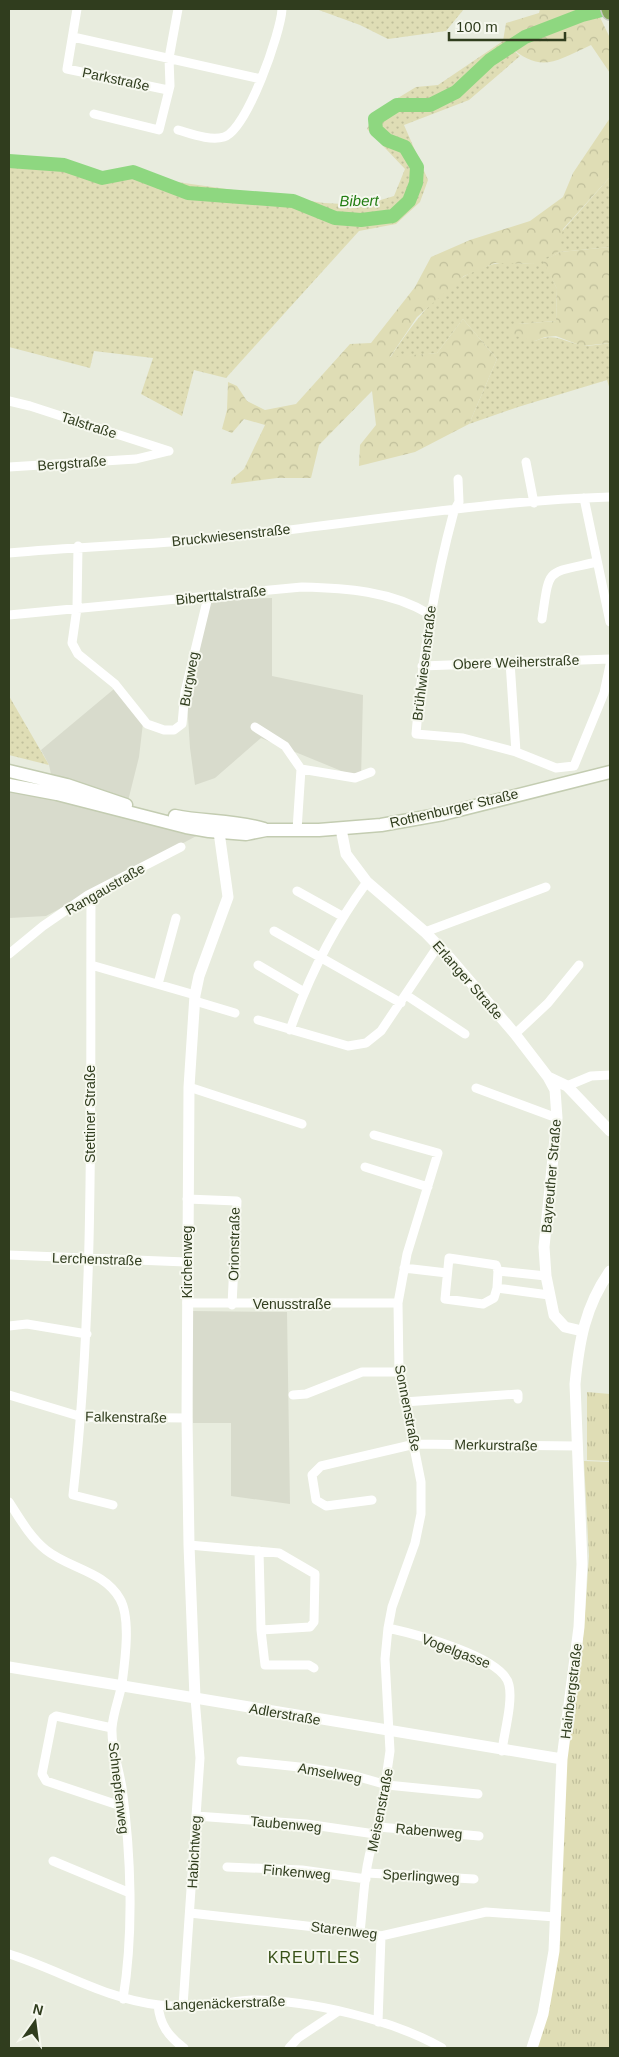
<svg xmlns="http://www.w3.org/2000/svg" width="619" height="2057" font-family="Helvetica,sans-serif">
<style>
.built{fill:#d8dbcc}
.grass{fill:url(#grass-dots)}
.forest{fill:url(#forest-crowns)}
.park{fill:url(#park-tufts)}
.lines{fill:none;stroke-linecap:round;stroke-linejoin:round}
.river{stroke:#8ed780;stroke-width:14}
.secondary-casing{stroke:#c3ccb1;stroke-width:15}
.primary-casing{stroke:#c5c9c0;stroke-width:18}
.minor{stroke:#fff;stroke-width:9}
.tertiary{stroke:#fff;stroke-width:11}
.secondary{stroke:#fff;stroke-width:12}
.primary{stroke:#87a65e;stroke-width:15}
.labels{text-anchor:middle;stroke-width:4;stroke-linejoin:round;paint-order:stroke}
.street-label{font-size:14px;fill:#303d1e;stroke:#f6f8ef}
.water-label{font-size:15px;font-style:italic;fill:#237e13;stroke:#f6f8ef}
.quarter-label{font-size:16px;letter-spacing:1px;fill:#385118;stroke:#f6f8ef}
</style>
<defs>
<pattern id="grass-dots" width="8" height="8" patternUnits="userSpaceOnUse" patternTransform="scale(1.25)"><rect width="8" height="8" fill="#dfddb5"/><path d="M2 2h.1M6 6h.1" fill="none" stroke="#c0bf9b" stroke-width="1.8" stroke-linecap="round"/></pattern>
<pattern id="forest-crowns" width="20" height="18" patternUnits="userSpaceOnUse" patternTransform="scale(1.25)"><rect width="20" height="18" fill="#dfddb5"/><path d="M2 6a3 3 0 1 1 6 0M12 15a3 3 0 1 1 6 0" fill="none" stroke="#c0bf9b"/></pattern>
<pattern id="park-tufts" width="24" height="20" patternUnits="userSpaceOnUse" patternTransform="scale(1.25)"><rect width="24" height="20" fill="#dfddb5"/><path d="M3 7l-1-3M5 7V3M7 7l1-3M15 17l-1-3M17 17v-4M19 17l1-3" fill="none" stroke="#c0bf9b"/></pattern>
</defs>
<rect width="100%" height="100%" fill="#e8ecde"/>
<!-- built -->
<path class="built" d="M272 598V676L363 695 361 779 261 738 215 778 195 785 190 748 187 701 210 600Z
M114 689 143 723 139 757 126 809 202 833 46 916 9 918V787L56 797 49 765 41 750Z
M191 1311 287 1312 290 1504 231 1496V1423H193Z"/>
<!-- grass -->
<path class="grass" d="M316 9H464L446 31 388 39 360 25Z
M503 41 520 56 469 100 404 125 428 180 420 202 396 224 359 231 226 378 194 370 182 416 141 394 153 358 94 351 90 368 9 347V158L324 203 364 205 394 196 405 169 367 129 375 112 416 87 438 85Z
M610 177V247L560 252 544 261 557 289 556 321 518 324 535 341C557 332 561 342 582 345 590 347 601 344 610 343V390L607 380 518 407 469 424 497 359 463 319 437 353 390 358C415 320 447 275 494 264 506 261 521 264 533 264Z
M9 696 49 765 9 755Z"/>
<!-- forest -->
<path class="forest" d="M540 9H596L610 38V73L591 45C550 64 540 74 503 41L506 23 539 13Z
M610 118V177L563 229 559 251 533 264 495 263 464 276 417 317 390 357 437 353 463 319 497 359 469 424 415 452 359 466 360 445 376 425 372 391 319 445 311 478H277L231 484 232 479 244 469 265 425 244 419 232 433 222 429 227 410 228 382 237 386 247 401 265 410 296 404 350 344 371 343 415 287 431 257 470 240 530 221 563 197 573 173Z
M610 247V343L582 346 556 336 545 337 535 341 512 335 510 331 518 324 556 321 557 289 543 261 560 252Z"/>
<!-- park -->
<path class="park" d="M587 1392 610 1394V1461L587 1460Z
M584 1461 610 1462V2048H530L546 2010 569 1721 582 1650 586 1600 589 1556Z"/>
<g class="lines">
<!-- river -->
<path class="river" d="M9 161 64 165 102 178 133 172 188 193 293 201 335 218 361 220 393 216 409 201 416 183 417 167 405 147 387 140 376 130 375 119 397 105H430L456 92 490 60 525 37 582 15 606 9"/>
<!-- secondary casing -->
<g class="secondary-casing">
<path id="secondary" d="M9 771 67 785 126 805
M9 785 57 794 186 827 209 831 246 834 266 830H319L381 825 443 814 610 772
M175 816C204 822 235 820 264 829"/>
</g>
<!-- primary casing -->
<g class="primary-casing">
<path id="primary" d="M609 9 610 12"/>
</g>
<!-- minor -->
<path class="minor" d="M77 9 67 69 168 90
M73 37 261 79
M94 114 159 130 170 86 169 58 178 9
M178 130C192 134 210 141 224 137 247 130 281 32 282 9
M9 401 30 406 169 451
M526 462 534 503
M9 467 136 459 169 451
M458 479 459 502 454 511C434 585 422 657 416 734L463 738 516 752 556 768 574 766 604 693 610 665
M584 498 610 622
M78 546 77 608 72 643 78 654 115 684 147 724 164 730H174L182 724 185 692 208 597
M9 553C75 547 142 545 208 539 342 526 476 501 610 497
M9 615 302 587C346 588 391 591 429 614
M542 619C550 566 545 574 597 562
M510 662 516 752
M422 666 610 659
M255 727 285 746 301 769 297 830
M301 769 355 778 371 772
M297 891 342 916
M88 895 91 903C90 1100 95 1299 73 1495L113 1505
M274 931 401 1003
M425 932 546 887
M9 954 43 926 88 895 181 847
M91 965 195 995
M258 965 304 992
M158 984 176 918
M406 995 465 1034
M195 1001 235 1013
M258 1020 348 1046 366 1043 381 1031 438 946
M290 1030C309 976 333 928 367 882
M515 1034 548 1003 579 965
M567 1086 591 1076 610 1075
M189 1087 302 1124
M476 1088 557 1118
M365 1167 428 1187
M187 1199 237 1201 232 1305
M9 1255 186 1262
M404 1268 447 1273
M546 1276 498 1271 497 1288 549 1295
M497 1288 494 1298 483 1304 445 1299 449 1258 496 1265 498 1271
M187 1303H398
M9 1326 27 1324 87 1334
M9 1395 82 1417 187 1418
M293 1395 306 1394 362 1372H399
M404 1402 518 1394V1399
M372 1500 326 1506 316 1500 312 1475 321 1466 415 1444 577 1446
M9 1502C20 1519 30 1537 46 1550 70 1569 104 1571 120 1599 131 1618 125 1661 122 1684 119 1699 113 1713 112 1728 111 1749 119 1768 122 1788 131 1854 134 1932 123 1999
M189 1545 279 1553 315 1574 314 1622 310 1627 261 1630 265 1665H309L314 1668
M259 1551 261 1630
M388 1628C415 1634 504 1657 509 1685 513 1702 504 1733 502 1751
M112 1728 56 1716 53 1718 42 1774 46 1781 124 1807
M241 1761 309 1768 352 1775 387 1785 478 1794
M196 1816 306 1824 375 1834
M379 1827 479 1836
M53 1861 130 1893
M227 1867 302 1870 366 1879
M367 1873 474 1879
M190 1913 360 1932 381 1936 486 1912 555 1917
M360 1932C364 1898 364 1857 379 1827L390 1751 385 1659 388 1628 392 1607 415 1543 421 1514V1482L399 1372 398 1303 407 1254 438 1153 374 1135
M9 1954C60 1970 105 1999 159 2005 176 2007 194 2007 212 2005 225 2004 239 2000 253 2000 309 2000 394 2020 442 2048
M158 2005C160 2025 168 2036 184 2048
M183 2006 200 1758 195 1698
M378 2022 381 1936
M289 2048 298 2038 337 2012"/>
<!-- tertiary -->
<path class="tertiary" d="M341 829 346 854 367 882 425 932 450 958 515 1034 548 1077 567 1086 610 1131
M548 1077 555 1090 557 1118 544 1247 546 1276 554 1315 565 1327 582 1331
M9 1667 562 1759
M195 1698 189 1545 187 1418 189 1087 195 995 199 976 228 897 219 832
M532 2048 543 2014 554 1951 562 1759 579 1627 582 1564 575 1384C579 1342 585 1306 610 1271"/>
<!-- secondary -->
<use href="#secondary" class="secondary"/>
<!-- primary -->
<use href="#primary" class="primary"/>
</g>
<g class="labels">
<!-- street labels -->
<g class="street-label">
<text transform="translate(116 79) rotate(12)" y="5">Parkstraße</text>
<text transform="translate(89 425) rotate(18)" y="5">Talstraße</text>
<text transform="translate(72 463) rotate(-4)" y="5">Bergstraße</text>
<text transform="translate(231 535) rotate(-6)" y="5">Bruckwiesenstraße</text>
<text transform="translate(221 595) rotate(-6)" y="5">Biberttalstraße</text>
<text transform="translate(516 662) rotate(-2)" y="5">Obere Weiherstraße</text>
<text transform="translate(424 663) rotate(-83)" y="5">Brühlwiesenstraße</text>
<text transform="translate(189 679) rotate(-80)" y="5">Burgweg</text>
<text transform="translate(454 808) rotate(-13)" y="5">Rothenburger Straße</text>
<text transform="translate(105 889) rotate(-30)" y="5">Rangaustraße</text>
<text transform="translate(468 980) rotate(49)" y="5">Erlanger Straße</text>
<text transform="translate(90 1114) rotate(-90)" y="5">Stettiner Straße</text>
<text transform="translate(551 1176) rotate(-85)" y="5">Bayreuther Straße</text>
<text transform="translate(234 1244) rotate(-89)" y="5">Orionstraße</text>
<text transform="translate(97 1259) rotate(2)" y="5">Lerchenstraße</text>
<text transform="translate(187 1262) rotate(-90)" y="5">Kirchenweg</text>
<text x="292" y="1309">Venusstraße</text>
<text transform="translate(408 1408) rotate(79)" y="5">Sonnenstraße</text>
<text transform="translate(126 1417) rotate(1)" y="5">Falkenstraße</text>
<text transform="translate(496 1445) rotate(1)" y="5">Merkurstraße</text>
<text transform="translate(456 1651) rotate(21)" y="5">Vogelgasse</text>
<text transform="translate(571 1691) rotate(-83)" y="5">Hainbergstraße</text>
<text transform="translate(285 1714) rotate(10)" y="5">Adlerstraße</text>
<text transform="translate(330 1773) rotate(10)" y="5">Amselweg</text>
<text transform="translate(119 1788) rotate(83)" y="5">Schnepfenweg</text>
<text transform="translate(380 1810) rotate(-79)" y="5">Meisenstraße</text>
<text transform="translate(286 1824) rotate(5)" y="5">Taubenweg</text>
<text transform="translate(429 1831) rotate(5)" y="5">Rabenweg</text>
<text transform="translate(194 1852) rotate(-87)" y="5">Habichtweg</text>
<text transform="translate(297 1872) rotate(5)" y="5">Finkenweg</text>
<text transform="translate(421 1876) rotate(3)" y="5">Sperlingweg</text>
<text transform="translate(344 1930) rotate(7)" y="5">Starenweg</text>
<text transform="translate(225 2003) rotate(-2)" y="5">Langenäckerstraße</text>
</g>
<!-- water labels -->
<g class="water-label">
<text transform="translate(359 201) rotate(-1)" y="5">Bibert</text>
</g>
<!-- quarter labels -->
<g class="quarter-label">
<text x="314" y="1963">KREUTLES</text>
</g>
</g>
<!-- border -->
<rect width="619" height="2057" fill="none" stroke="#303d1e" stroke-width="20"/>
<!-- north arrow -->
<g transform="translate(35 2022) rotate(14)" stroke="#f6f8ef" stroke-width="4" paint-order="stroke">
<path d="M0-4L9 19L0 12L-9 19Z" fill="#303d1e"/>
<text y="-8" font-size="14" font-weight="bold" text-anchor="middle" fill="#303d1e">N</text>
</g>
<!-- scale -->
<path d="M449 32v8h116v-8" fill="none" stroke="#303d1e" stroke-width="2.5"/>
<text x="456" y="32" font-size="15" fill="#303d1e" stroke="#f6f8ef" stroke-width="4" paint-order="stroke">100 m</text>
</svg>
